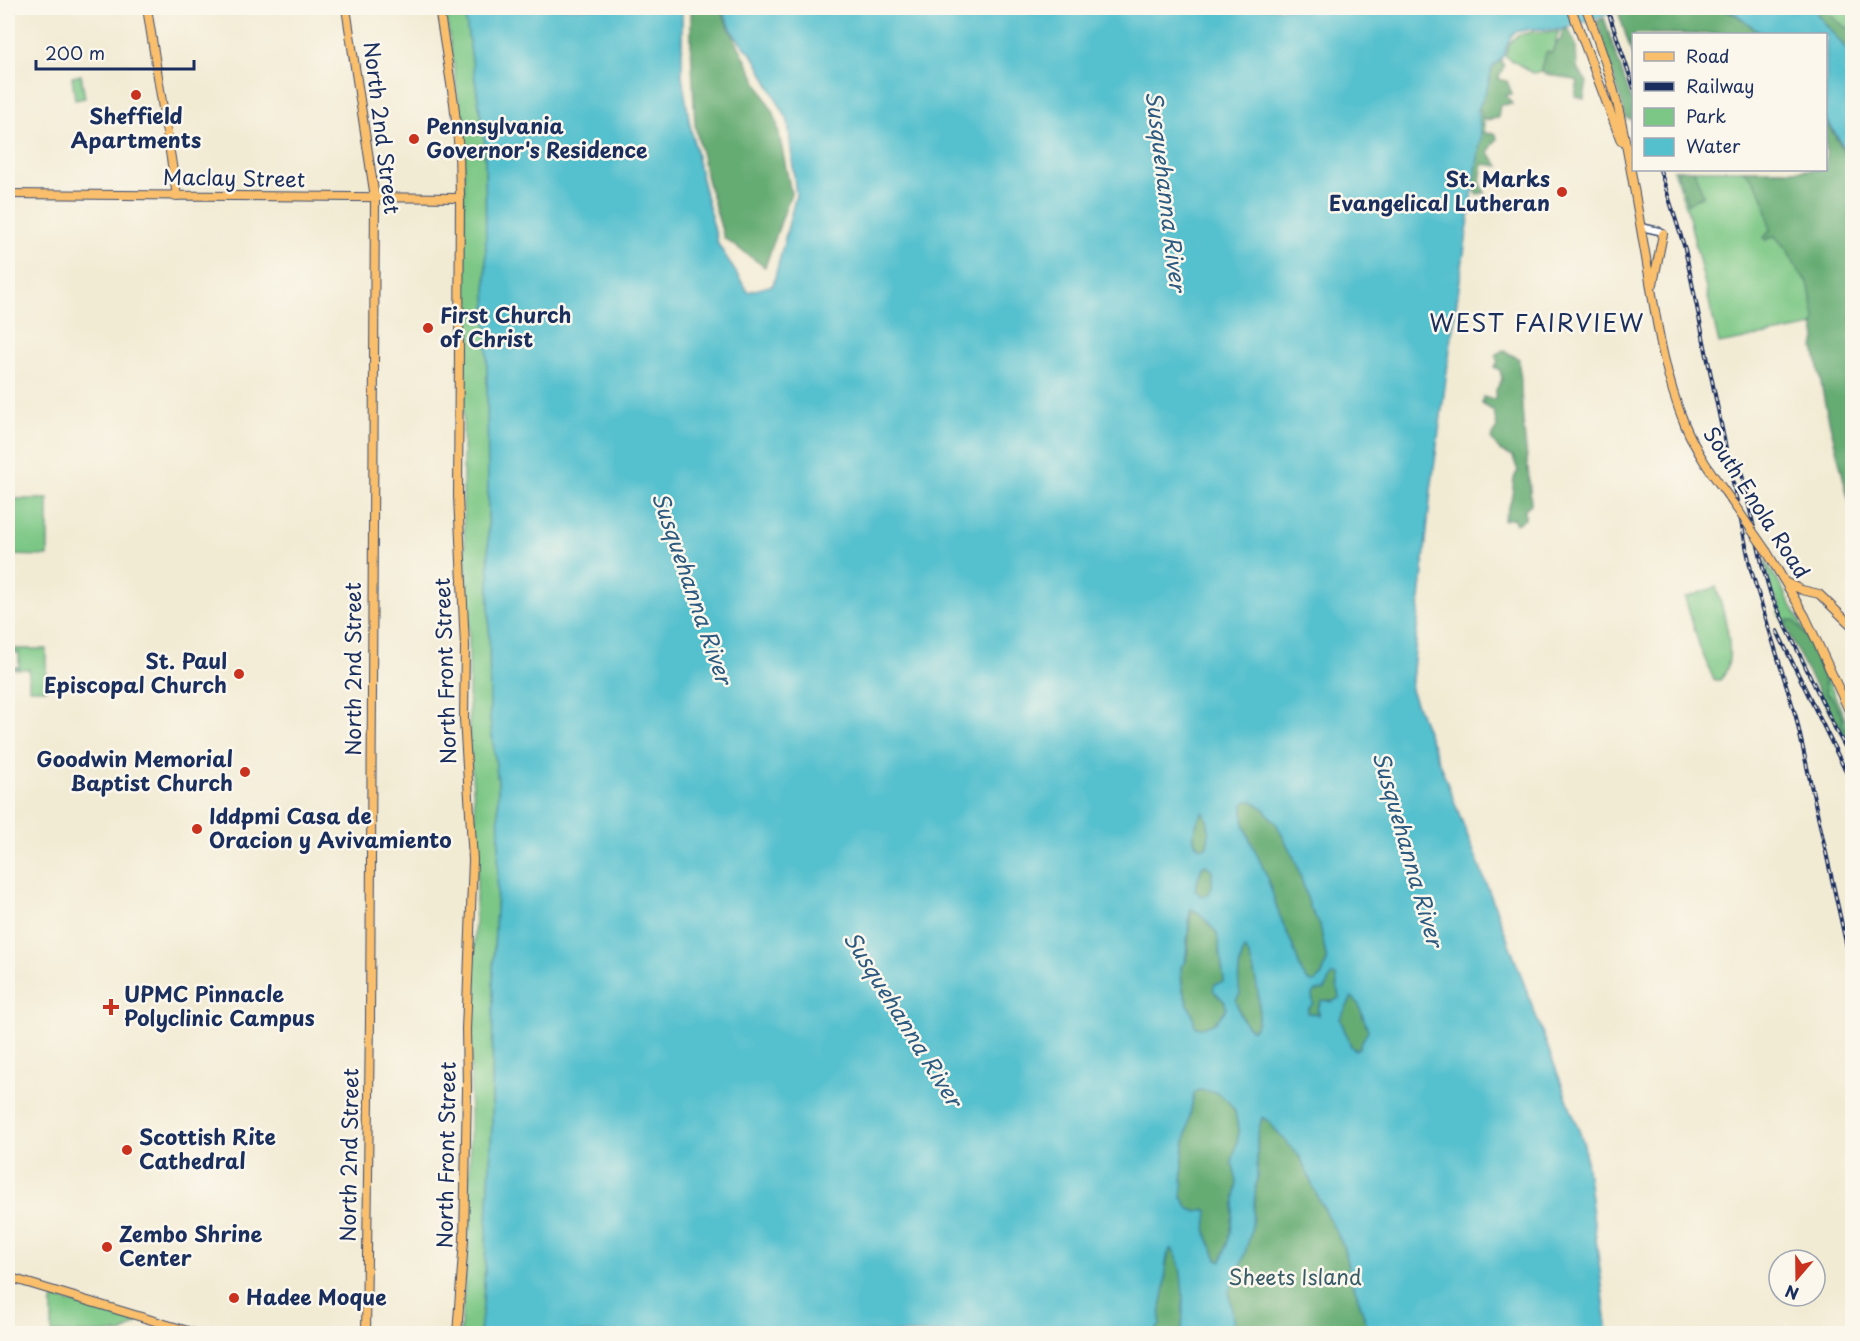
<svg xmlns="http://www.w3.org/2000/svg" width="1860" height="1341" font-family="'Playpen Sans',sans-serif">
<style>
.green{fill:#7cc785;stroke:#4c7b72;stroke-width:1.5}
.forest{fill:#65ac72;stroke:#406e68;stroke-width:1.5}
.water{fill:#54c0ce;stroke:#387896;stroke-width:1.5;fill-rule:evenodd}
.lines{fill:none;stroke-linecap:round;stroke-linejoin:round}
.minor-casing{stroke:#3b4b70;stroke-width:9}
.major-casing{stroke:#3b4b70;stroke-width:10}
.minor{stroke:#fff;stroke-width:6}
.major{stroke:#f9bf6d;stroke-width:8}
.rail-casing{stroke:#1b2f5e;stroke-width:4}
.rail{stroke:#fbf7ec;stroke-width:1.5;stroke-dasharray:4.5;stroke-linecap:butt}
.major-bridge-casing{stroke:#3b4b70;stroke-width:10;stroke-linecap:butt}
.major-bridge{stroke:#f9bf6d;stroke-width:8}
.poi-dot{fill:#c8321e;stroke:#fbf7ec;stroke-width:2}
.labels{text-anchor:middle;stroke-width:5;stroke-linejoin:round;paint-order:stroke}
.poi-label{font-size:21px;font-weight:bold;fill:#1b2f5e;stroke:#fbf7ec;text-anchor:start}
.street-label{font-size:21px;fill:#1b2f5e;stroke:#fbf7ec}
.park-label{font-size:21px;fill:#385d6a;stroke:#fbf7ec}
.water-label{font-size:22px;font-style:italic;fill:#2c5a80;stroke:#fbf7ec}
.quarter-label{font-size:24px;letter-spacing:1.5px;fill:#1b2f5e;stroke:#fbf7ec}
</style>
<rect width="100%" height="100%" fill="#fbf7ec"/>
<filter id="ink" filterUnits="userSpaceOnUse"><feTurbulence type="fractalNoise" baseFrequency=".0167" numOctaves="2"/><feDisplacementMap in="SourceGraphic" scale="12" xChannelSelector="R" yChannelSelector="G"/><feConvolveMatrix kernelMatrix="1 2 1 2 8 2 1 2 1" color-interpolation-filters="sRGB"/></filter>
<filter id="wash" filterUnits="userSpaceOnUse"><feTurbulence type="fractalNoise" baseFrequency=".008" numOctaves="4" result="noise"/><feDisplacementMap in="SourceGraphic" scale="24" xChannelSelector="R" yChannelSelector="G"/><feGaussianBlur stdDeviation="1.35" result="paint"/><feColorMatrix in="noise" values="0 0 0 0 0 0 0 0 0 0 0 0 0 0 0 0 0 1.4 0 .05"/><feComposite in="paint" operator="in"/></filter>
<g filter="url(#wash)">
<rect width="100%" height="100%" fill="#f2ebd4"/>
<!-- green -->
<path class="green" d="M445 8H464L485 144 490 718 498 782 499 846 493 972 492 1126 483 1305 480 1334 460 1333 469 1240 471 1001 477 878 475 812 469 740V642L463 505 464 150 461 117Z
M1812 8H1852V54Z
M1533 32H1559L1546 71 1532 73 1505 56C1511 37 1514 35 1533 32Z
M81 75 85 98 75 100 72 77Z
M1826 118 1852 161V319L1719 344 1687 209 1673 170H1826Z
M8 499H48V556L8 555Z
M1764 559C1800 614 1825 675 1852 734V738L1842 724 1832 698 1826 693 1825 681 1788 620 1785 625 1779 613V603L1773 596Z
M1716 587C1723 610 1740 661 1720 680H1714L1700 648 1685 598Z
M13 649H46V689H29V669H14V667H19V653L13 652Z
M56 1298 136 1322 137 1324 122 1333H52V1301Z"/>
<!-- forest -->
<path class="forest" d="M691 8H719L776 119 791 193 765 267 724 238 707 179 695 125 691 44Z
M1628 8H1716L1736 15 1762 34H1634L1633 57 1618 11Z
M1812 8H1822L1846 28 1852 27V56Z
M1604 18 1633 105V120L1626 118 1597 21Z
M1568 28 1576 45 1577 68 1587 82 1584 99 1575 96 1578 81 1543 73 1541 68 1547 51 1552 53 1556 43 1561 39 1562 31Z
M1496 53 1504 66 1498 79 1507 81 1512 94 1506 95 1512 104 1500 105 1498 118 1486 120 1483 117 1485 133 1496 134 1497 139 1488 152 1499 166 1483 164 1480 181 1485 193 1477 194 1472 182 1476 119 1481 112 1477 107Z
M1826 122 1852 163V320L1851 321 1852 322V513L1825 404 1814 347 1816 339 1814 325 1815 318 1808 282 1798 271 1787 250 1775 236 1766 240 1764 238 1770 230C1767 207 1762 184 1742 170H1826Z
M1676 170H1694L1703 195 1688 204Z
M1503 350 1519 359C1518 367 1521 373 1521 382 1521 423 1529 463 1531 504L1525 509V519L1516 524 1513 518 1503 520C1507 512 1511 504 1512 495 1514 485 1512 478 1518 471L1513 457 1500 451 1491 439 1497 427 1494 411 1482 404 1483 397 1495 399 1496 390 1502 379 1500 370 1494 367 1498 362 1495 355Z
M1788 620 1794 621C1809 636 1824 671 1826 693L1832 698 1843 719 1842 724 1852 738V750L1805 668 1785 625Z
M1247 801H1253L1263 808 1277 825 1296 862 1310 907 1320 925 1327 961 1322 975 1315 982 1308 981 1302 973 1292 944 1279 914 1266 874 1250 840 1243 820V804Z
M1203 812C1210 820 1210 838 1206 847L1201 848C1187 841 1196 822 1203 812Z
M1206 865 1212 870V887L1209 894 1201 896 1195 889 1202 867Z
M1192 909 1199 913 1217 933 1224 979 1216 994 1225 1002 1226 1009C1216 1022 1214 1028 1196 1027 1193 1022 1194 1018 1192 1013 1184 995 1181 985 1181 966 1182 965 1184 964 1185 963 1190 957 1187 921 1192 909Z
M1244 949 1247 950C1254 967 1267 1017 1253 1030L1245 1024 1235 1000 1239 994C1237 979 1239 964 1244 949Z
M1332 975 1336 976 1339 998 1335 1002 1325 1000 1318 1007V1015L1308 1013V1009L1313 1003 1312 994Z
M1352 996 1358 1003 1368 1030 1359 1048 1355 1050 1351 1046 1340 1019Z
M1199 1090 1216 1092 1229 1102 1235 1111 1239 1134 1232 1162 1237 1181 1231 1231 1222 1261 1217 1259 1198 1212 1189 1209 1182 1197 1183 1152 1194 1093Z
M1261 1117 1268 1121 1300 1157 1314 1189 1334 1228 1343 1245 1351 1280 1357 1293 1369 1333H1235L1229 1291 1251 1232 1257 1177V1137Z
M1171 1248C1186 1263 1184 1312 1182 1333L1155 1334 1156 1330 1160 1325C1159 1311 1163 1299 1165 1286 1166 1274 1165 1259 1171 1248Z"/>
<!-- water -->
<path class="water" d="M464 8H682V76L690 125 701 175 718 244 748 292 773 285 796 195 788 121 754 57 735 36 721 8H1627L1560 30 1531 29 1516 32 1511 36 1502 58 1492 68 1487 89 1478 109 1481 136 1450 349 1431 491 1411 690 1496 909 1584 1144 1608 1333H1369L1357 1293 1351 1280 1343 1245 1334 1228 1314 1189 1300 1157 1268 1121 1262 1117 1257 1137V1177L1251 1232 1242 1263 1229 1291 1235 1333H1182C1183 1313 1186 1263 1171 1248 1164 1259 1166 1274 1165 1286 1163 1299 1159 1311 1160 1325L1156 1330 1155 1333H480L483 1305 492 1126 493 972 499 846 498 782 490 718 485 144ZM1247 801H1253L1263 808 1277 825 1296 862 1310 907 1320 925 1327 961 1322 975 1315 982 1308 981 1302 973 1292 944 1279 914 1266 874 1250 840 1243 820V804ZM1203 812C1210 820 1210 838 1206 847L1201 848C1187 841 1196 822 1203 812ZM1206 865 1212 870V887L1209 894 1201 896 1195 889 1202 867ZM1192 909 1199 913 1217 933 1224 979 1223 982 1215 984 1213 990 1225 1002 1226 1009C1216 1022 1214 1028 1196 1027 1193 1022 1194 1018 1192 1013 1183 994 1181 987 1181 966 1182 965 1184 964 1185 963 1186 961 1189 918 1190 911ZM1244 949 1247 951C1254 967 1267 1017 1253 1030 1242 1025 1239 1012 1236 1000L1240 994C1237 979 1239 963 1244 949ZM1332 975 1336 976 1339 998 1332 1002 1322 1000 1317 1010 1319 1012 1318 1015 1308 1013V1009L1313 1004 1312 994 1316 991 1324 990ZM1352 997 1358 1003 1368 1030 1359 1048 1355 1050 1351 1046 1340 1019ZM1199 1090 1216 1092 1229 1102 1235 1111 1239 1134 1232 1162 1237 1181 1231 1231 1222 1261 1217 1259 1206 1233 1208 1211 1204 1209 1198 1212 1189 1209 1182 1197 1183 1152 1194 1093Z
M1720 8H1812L1852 56V161L1826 118V34H1762L1736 14Z"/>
</g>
<g filter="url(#ink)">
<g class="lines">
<!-- minor casing -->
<g class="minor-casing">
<path id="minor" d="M1641 227 1659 231 1663 234"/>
</g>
<!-- major casing -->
<g class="major-casing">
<path id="major" d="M147 8 177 196
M346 8 375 198 370 1019 366 1334
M439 8 454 103 459 150 460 198 458 497 465 646 464 719 473 860 466 1029 467 1088 464 1240 457 1334
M1571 8 1621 141
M1586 8C1598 39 1609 71 1617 103 1629 152 1636 202 1645 252 1655 310 1662 370 1685 425 1697 454 1715 478 1733 503
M8 194 460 198
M1653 284 1663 234
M1767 552 1805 616 1852 717
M1787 583 1802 590 1819 594 1852 626
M8 1277 198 1334"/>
</g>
<!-- minor -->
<use href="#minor" class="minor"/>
<!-- major -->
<use href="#major" class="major"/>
<!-- rail casing -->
<g class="rail-casing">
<path id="rail" d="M1607 8 1634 88
M1660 170 1685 249 1751 570 1796 717 1852 970
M1739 461 1763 568 1771 595 1836 730 1852 759
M1777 631 1852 784"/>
</g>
<!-- rail -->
<use href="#rail" class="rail"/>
<!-- major-bridge casing -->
<g class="major-bridge-casing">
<path id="major-bridge" d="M1733 503 1767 552"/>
</g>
<!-- major-bridge -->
<use href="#major-bridge" class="major-bridge"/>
</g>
</g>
<!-- markers -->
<g class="poi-dot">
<circle cx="136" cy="95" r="6"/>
<circle cx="414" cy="139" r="6"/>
<circle cx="1562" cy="192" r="6"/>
<circle cx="428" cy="328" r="6"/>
<circle cx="239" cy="674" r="6"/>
<circle cx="245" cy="772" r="6"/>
<circle cx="197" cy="829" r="6"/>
<path d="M108 998h6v6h6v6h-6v6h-6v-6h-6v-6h6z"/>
<circle cx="127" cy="1150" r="6"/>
<circle cx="107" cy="1247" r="6"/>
<circle cx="234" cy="1298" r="6"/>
</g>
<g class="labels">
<!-- poi labels -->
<g class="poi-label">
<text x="136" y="124" text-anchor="middle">Sheffield<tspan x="136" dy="24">Apartments</tspan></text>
<text x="426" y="134">Pennsylvania<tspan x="426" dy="24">Governor's Residence</tspan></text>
<text x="1550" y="187" text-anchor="end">St. Marks<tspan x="1550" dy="24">Evangelical Lutheran</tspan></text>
<text x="440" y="323">First Church<tspan x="440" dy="24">of Christ</tspan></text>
<text x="227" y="669" text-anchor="end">St. Paul<tspan x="227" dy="24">Episcopal Church</tspan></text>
<text x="233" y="767" text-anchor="end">Goodwin Memorial<tspan x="233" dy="24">Baptist Church</tspan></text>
<text x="209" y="824">Iddpmi Casa de<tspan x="209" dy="24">Oracion y Avivamiento</tspan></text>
<text x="124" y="1002">UPMC Pinnacle<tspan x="124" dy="24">Polyclinic Campus</tspan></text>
<text x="139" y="1145">Scottish Rite<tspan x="139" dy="24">Cathedral</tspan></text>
<text x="119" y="1242">Zembo Shrine<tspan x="119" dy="24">Center</tspan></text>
<text x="246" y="1305">Hadee Moque</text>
</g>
<!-- street labels -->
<g class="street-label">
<text transform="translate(381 128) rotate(83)" y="7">North 2nd Street</text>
<text transform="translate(234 179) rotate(1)" y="7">Maclay Street</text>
<text transform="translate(1756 503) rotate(57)" y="7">South Enola Road</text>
<text transform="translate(354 669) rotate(-90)" y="7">North 2nd Street</text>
<text transform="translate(446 671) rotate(-92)" y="7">North Front Street</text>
<text transform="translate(350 1155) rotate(-89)" y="7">North 2nd Street</text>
<text transform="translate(447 1155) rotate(-89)" y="7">North Front Street</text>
</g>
<!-- park labels -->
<g class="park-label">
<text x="1295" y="1285">Sheets Island</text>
</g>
<!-- water labels -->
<g class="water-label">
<text transform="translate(1166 191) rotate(83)" y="8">Susquehanna River</text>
<text transform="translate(692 588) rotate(71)" y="8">Susquehanna River</text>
<text transform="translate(1408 849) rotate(74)" y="8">Susquehanna River</text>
<text transform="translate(903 1019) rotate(58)" y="8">Susquehanna River</text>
</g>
<!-- quarter labels -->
<g class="quarter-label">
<text x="1537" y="332">WEST FAIRVIEW</text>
</g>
</g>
<!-- margin -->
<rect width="1860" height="1341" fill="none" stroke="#fbf7ec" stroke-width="30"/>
<!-- legend -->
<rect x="1632" y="33" width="195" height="138" fill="#fbf7ec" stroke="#a1a7b3" stroke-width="1.5"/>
<rect x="1644" y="52" width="30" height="9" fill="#f9bf6d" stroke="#a1a7b3" stroke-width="1.5"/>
<text x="1686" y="63" font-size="18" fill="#1b2f5e">Road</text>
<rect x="1644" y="82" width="30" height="9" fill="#1b2f5e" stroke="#a1a7b3" stroke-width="1.5"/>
<text x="1686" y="93" font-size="18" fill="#1b2f5e">Railway</text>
<rect x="1644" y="108" width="30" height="18" fill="#7cc785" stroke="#a1a7b3" stroke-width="1.5"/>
<text x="1686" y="123" font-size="18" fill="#1b2f5e">Park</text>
<rect x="1644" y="138" width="30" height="18" fill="#54c0ce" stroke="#a1a7b3" stroke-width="1.5"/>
<text x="1686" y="153" font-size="18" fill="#1b2f5e">Water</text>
<!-- north arrow -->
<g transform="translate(1797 1278) rotate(200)"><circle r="28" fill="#fbf7ec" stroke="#a1a7b3" stroke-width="1.5"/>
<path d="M0-4.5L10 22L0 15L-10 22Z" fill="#c8321e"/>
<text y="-9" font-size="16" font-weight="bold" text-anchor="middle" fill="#1b2f5e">N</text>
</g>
<!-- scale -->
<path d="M36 60v9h158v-9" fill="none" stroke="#1b2f5e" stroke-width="3"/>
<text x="45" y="60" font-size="18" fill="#1b2f5e" stroke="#fbf7ec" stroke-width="4.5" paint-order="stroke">200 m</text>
</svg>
